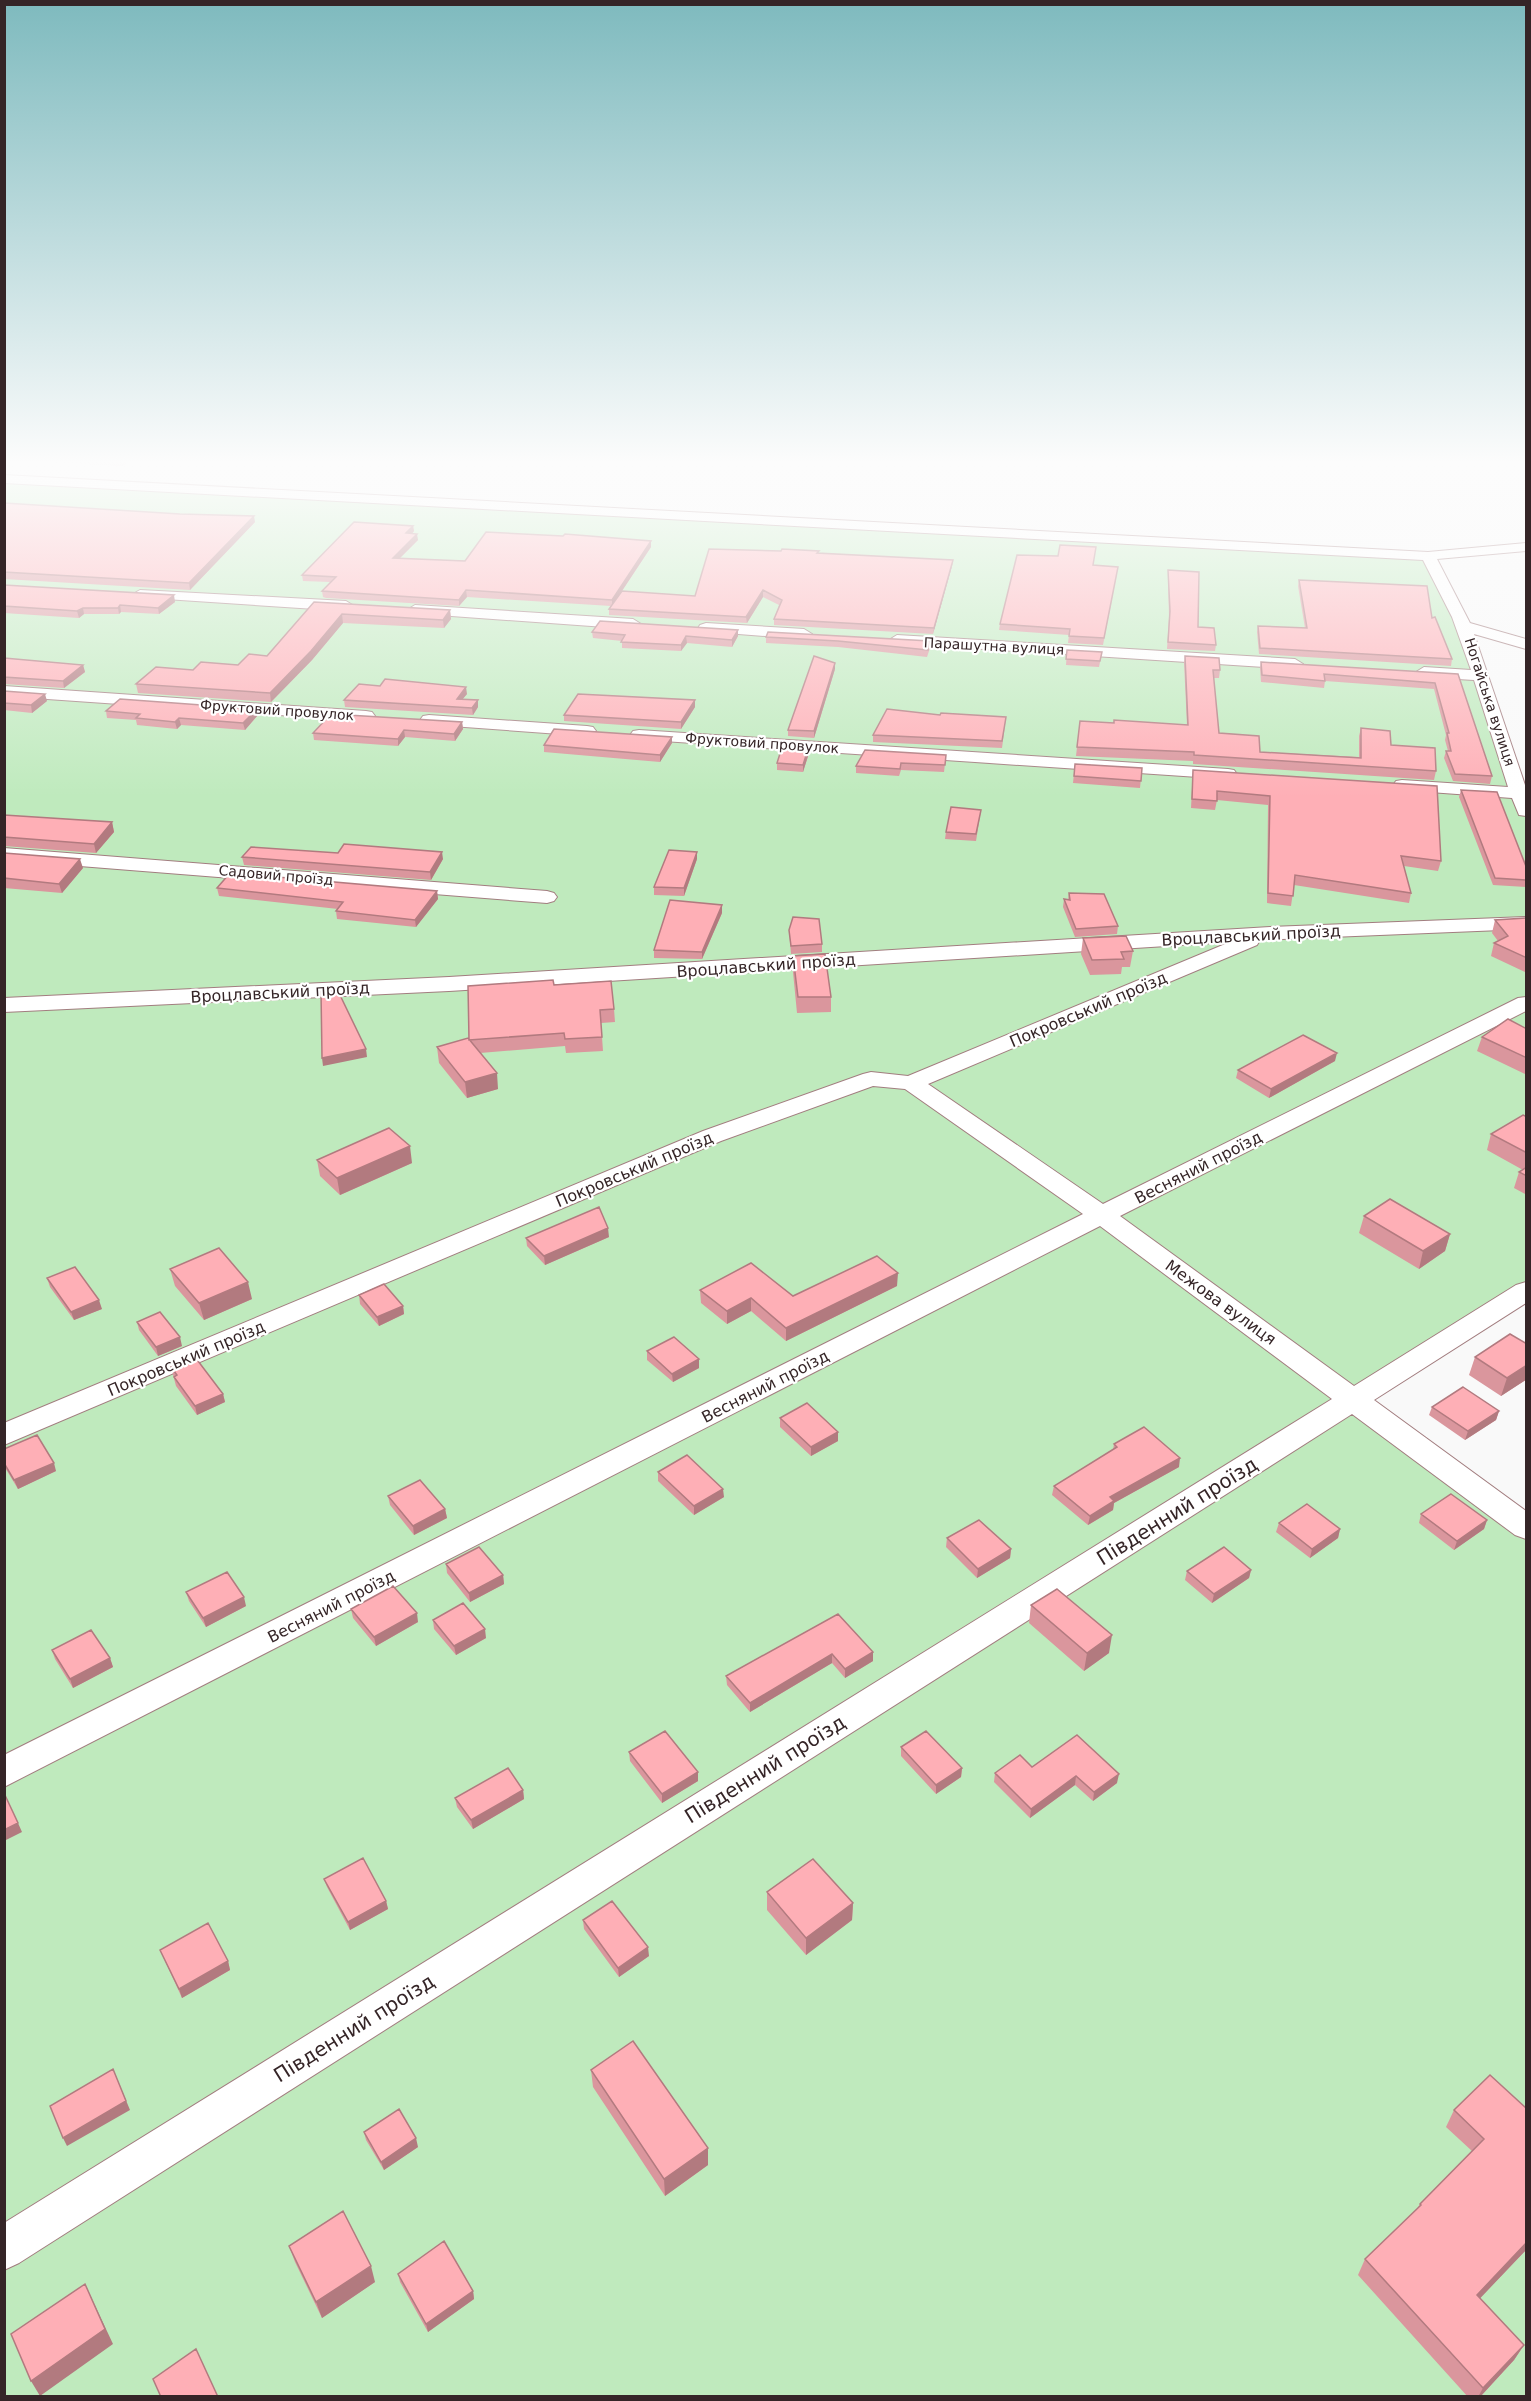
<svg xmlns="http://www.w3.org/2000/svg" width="1531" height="2401" font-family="'DejaVu Sans',sans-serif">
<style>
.green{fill:#bfeabd}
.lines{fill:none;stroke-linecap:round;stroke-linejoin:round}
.street-casing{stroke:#a27d7f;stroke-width:2}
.street{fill:#fff;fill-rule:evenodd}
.wall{fill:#da969d}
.shaded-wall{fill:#b27a7f}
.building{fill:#feafb6;stroke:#b27a7f;stroke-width:1.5}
.labels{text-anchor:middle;stroke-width:4.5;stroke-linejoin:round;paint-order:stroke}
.far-street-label{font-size:14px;fill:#352527;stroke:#fff}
.street-label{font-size:16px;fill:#352527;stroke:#fff}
.near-street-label{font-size:20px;fill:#352527;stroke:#fff}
</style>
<rect width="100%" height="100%" fill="#f9f9f9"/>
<!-- green -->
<path class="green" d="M4 483 1432 560 1526 811V1291L1354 1399 1526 1527V2396H5Z"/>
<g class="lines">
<!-- street casing -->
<g class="street-casing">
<path id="street" d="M4 475 1428 552 1526 543V551L1437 559 1470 623 1526 639V649L1474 634 1526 788V816L1519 815 1512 798 1402 790 1396 789 1393 785 1396 781 1402 780 1508 787 1474 680 1424 677 1416 672 1424 667 1471 670 1452 617 1423 560 4 483Z
M140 590 346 601 354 606 346 611 135 597 133 594Z
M415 605 633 619 641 624 633 629 410 613 407 610Z
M706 623 804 629 812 634 804 639 700 631 698 628 700 625Z
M897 635 1295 659 1303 664 1295 669 891 643 889 640Z
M4 686 366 711 372 712 375 716 372 720 366 721 4 696Z
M429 715 587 726 593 727 596 731 593 735 587 736 423 724 420 720 423 716Z
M639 730 1228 769 1234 770 1237 774 1234 778 1228 779 633 739 630 735 633 731Z
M4 848 547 891 554 893 557 897 554 901 547 903 4 860Z
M1526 917V929L1260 940 1257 945 928 1084 1103 1204 1518 998 1526 997V1011L1120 1216 1354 1386 1516 1285 1526 1282V1303L1374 1400 1526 1511V1539L1515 1535 1352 1414 19 2263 4 2270V2223L1332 1399 1100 1226 4 1787V1755L1083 1214 905 1089 873 1086 721 1141 4 1445V1423L703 1131 863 1074 871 1072 908 1076 1230 942 449 991 4 1012V998L449 977 1270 927Z"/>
</g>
<!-- street -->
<use href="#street" class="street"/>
</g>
<!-- wall -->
<path class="wall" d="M31 461H129L122 466Z
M4 503 255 522 190 590 4 579Z
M413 526 414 531 412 534 418 540 400 558 465 561 651 541V547L622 591 695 596 818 553 953 560 952 566 933 634 774 625V619L779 605 763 597 747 623 609 615V609L611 606 467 597 459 606 326 598 323 597 322 591 330 582 303 581 302 575Z
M1093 565 1117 573 1103 645 1068 643 1069 635 999 630 1000 624Z
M1168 570 1198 627 1216 645 1215 651 1167 649 1169 617 1168 576Z
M1299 580 1432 618 1452 659 1451 666 1259 654 1257 632 1258 626 1305 628 1298 586Z
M4 585 175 602 159 614 121 612 119 614H84L79 618 4 613Z
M314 602 450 610 451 619 444 628 343 623 312 660 271 702 138 693 136 684 193 670 238 665 267 656Z
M738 630V636L732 647 687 643 681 651 622 648V641L593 638 592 632Z
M768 632 930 648 927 657 838 647 766 643V637Z
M1067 650 1102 652 1099 667 1066 665Z
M1185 656 1220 670 1219 678H1213L1219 733 1260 752 1359 757V736L1361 728 1436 771 1434 780 1193 764V761L1076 756 1080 721 1114 723 1187 725 1184 663Z
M4 658 83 665 85 672 64 688 4 684Z
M1261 662 1458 674 1492 776 1490 784 1453 781 1444 758 1446 751H1448L1445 740 1446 735 1434 689 1325 681 1324 688 1261 682 1260 668Z
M835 669 814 738 788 736V730Z
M4 691 47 701 32 713 4 710Z
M467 694 462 699 478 700V707L473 715 345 707 344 700Z
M695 707 681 729 564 721V715Z
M106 711 258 715 245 730 181 725 177 729 137 725 136 720 107 718Z
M940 715 1006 717 1002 748 873 742V735Z
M462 722 463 729 455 741 405 737 398 746 314 740 313 733Z
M672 743 660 762 544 752V745Z
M809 753 803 772 777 770V763Z
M946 755 944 772 901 770 899 776 856 773V766Z
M1075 764 1142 768 1140 788 1073 783Z
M1193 770 1437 786 1441 861 1438 871 1404 866 1411 893 1409 903 1294 885 1291 906 1267 903 1268 805 1217 800 1215 810 1191 808Z
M1461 790 1527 869V887L1493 885 1459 797Z
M981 810 976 841 945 839 946 832Z
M4 815 112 822 114 832 96 853 4 846Z
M4 853 83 868 62 893 4 888Z
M338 853 443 859 431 880 244 865 242 857Z
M697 859 684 896 654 895V887Z
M217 888 437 891 438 899 416 927 337 919 336 911 338 909 219 896Z
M1069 893 1118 926 1117 934 1075 937 1063 907 1064 899 1068 900Z
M722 913 702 959 654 958V950Z
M1527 918V973L1491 956 1494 943 1498 941 1492 933 1495 920Z
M789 930 822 944V952L791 954Z
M1083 938 1133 951 1130 967H1122L1121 974 1090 975 1081 954Z
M793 956 831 997V1012L797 1013 793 972Z
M554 985 614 1009 615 1022 601 1023 603 1051 566 1053 565 1046 480 1053 498 1089 467 1098 439 1063 437 1047 469 1039Z
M1527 1029V1075L1477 1051 1482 1037Z
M1335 1061 1269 1098 1236 1078 1238 1070Z
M1527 1117V1195L1514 1188 1519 1172 1523 1170 1487 1150 1491 1134Z
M317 1160 412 1163 340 1195 320 1176Z
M1364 1216 1450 1234 1445 1251 1419 1269 1359 1233Z
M609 1237 545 1265 527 1246 526 1238Z
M170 1269 252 1299 204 1320 175 1286Z
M47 1278 102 1309 74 1320 50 1287Z
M897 1286 786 1341 751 1311 727 1324 701 1303 700 1290 793 1296Z
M359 1295 403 1306 404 1314 379 1326 360 1304Z
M137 1322 182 1346 158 1356 139 1330Z
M1527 1344V1379L1501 1396 1469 1375 1475 1357Z
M647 1351 699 1359V1368L673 1382 647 1360Z
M171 1367 223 1394 225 1402 197 1415 176 1386Z
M1432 1407 1499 1411 1496 1420 1465 1440 1429 1415Z
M780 1418 838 1441 811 1456 780 1427Z
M1114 1444 1179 1467 1114 1503 1113 1510 1088 1525 1052 1495 1054 1486 1113 1450Z
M4 1449 56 1471 18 1489 4 1466Z
M658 1472 724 1497 694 1515 658 1481Z
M388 1496 445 1509 447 1518 414 1535 390 1505Z
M1421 1514 1487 1520 1484 1529 1454 1550 1419 1523Z
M1279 1523 1340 1529 1338 1538 1310 1558 1276 1532Z
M947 1538 1011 1549 1010 1558 977 1578 946 1547Z
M446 1564 503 1575 504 1584 470 1602 447 1573Z
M1251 1570 1249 1578 1212 1603 1185 1580 1187 1571Z
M186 1592 246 1606 206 1627 189 1601Z
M1031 1605 1109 1653 1084 1671 1029 1623Z
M351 1609 418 1622 376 1646 353 1618Z
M838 1614 873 1652V1661L845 1678 832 1663 750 1712 727 1685 726 1676Z
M433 1620 486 1638 456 1655 434 1629Z
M52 1650 110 1658 113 1667 73 1688 55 1659Z
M901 1747 962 1768 961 1777 936 1794 901 1756Z
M629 1752 698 1772V1781L662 1803 630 1761Z
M1032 1767 1117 1783 1093 1801 1075 1785 1030 1818 994 1782 995 1773Z
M523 1790 524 1799 473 1829 457 1807 455 1798Z
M324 1879 386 1901 388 1909 350 1930 327 1887Z
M767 1892 853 1903 852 1920 806 1955 767 1910Z
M583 1920 649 1956 619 1977 584 1929Z
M160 1950 228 1961 230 1970 182 1998Z
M591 2070 708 2165 665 2196 593 2087Z
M1527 2109V2249L1480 2298 1524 2345 1514 2360 1480 2397H1468L1358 2275 1365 2259 1417 2209 1420 2204 1472 2151 1446 2127 1454 2110Z
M364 2132 418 2147 384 2170 366 2140Z
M289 2246 375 2282 322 2318 295 2262Z
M398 2274 473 2291 474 2299 428 2332 400 2282Z"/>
<!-- shaded-wall -->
<path class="shaded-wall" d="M121 461H129L122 466Z
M254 516 255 522 190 590 189 583Z
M413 526 414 531 407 539 406 533Z
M417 534 418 540 394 564 393 558Z
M651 541V547L612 606V600Z
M953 560 952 566 933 634 934 628Z
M466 590 467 597 459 606V600Z
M763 590V597L747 623 746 617Z
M174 595 175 602 159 614 158 608Z
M120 605 121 612 119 614 118 608Z
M83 608 84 614 79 618 77 611Z
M450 610 451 619 444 628 443 620Z
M342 614 343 623 312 660 271 702 270 693Z
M738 630V636L732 647V640Z
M686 636 687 643 681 651V645Z
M835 663V669L814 738V731Z
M83 665 85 672 64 688 63 681Z
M466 687 467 694 457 706V699Z
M45 694 47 701 32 713 31 705Z
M478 700V707L473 715 472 708Z
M695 700V707L681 729V722Z
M257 709 258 715 245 730 243 723Z
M179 718 181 725 177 729 175 722Z
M462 722 463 729 455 741 454 734Z
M404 730 405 737 398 746V739Z
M672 737V743L660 762V755Z
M809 746V753L803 772V765Z
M112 822 114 832 96 853 94 844Z
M442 852 443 859 431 880 430 872Z
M697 852V859L684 896V888Z
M80 859 83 868 62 893 59 884Z
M437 891 438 899 416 927 415 920Z
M722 905V913L702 959V952Z
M366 1049 367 1057 323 1066 322 1058Z
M1337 1053 1335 1061 1269 1098 1271 1089Z
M497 1073 498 1089 467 1098 465 1082Z
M410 1146 412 1163 340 1195 337 1178Z
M608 1228 609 1237 545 1265 544 1256Z
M1450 1234 1445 1251 1419 1269 1423 1251Z
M898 1273 897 1286 786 1341V1328Z
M248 1282 252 1299 204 1320 199 1303Z
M751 1298V1311L727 1324V1311Z
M99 1300 102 1309 74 1320 71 1312Z
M403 1306 404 1314 379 1326 377 1317Z
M180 1337 182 1346 158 1356 156 1347Z
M699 1359V1368L673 1382 672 1374Z
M1527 1365V1379L1501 1396 1507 1378Z
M223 1394 225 1402 197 1415 195 1406Z
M1499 1411 1496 1420 1465 1440 1468 1431Z
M838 1432V1441L811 1456V1447Z
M1180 1458 1179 1467 1114 1503 1113 1510 1088 1525 1090 1516 1110 1497Z
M54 1463 56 1471 18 1489 14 1480Z
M723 1489 724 1497 694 1515V1506Z
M445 1509 447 1518 414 1535 413 1526Z
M1487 1520 1484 1529 1454 1550 1457 1541Z
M1340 1529 1338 1538 1310 1558 1312 1549Z
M1011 1549 1010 1558 977 1578 978 1569Z
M1251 1570 1249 1578 1212 1603 1214 1594Z
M503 1575 504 1584 470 1602 469 1593Z
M244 1597 246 1606 206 1627 203 1618Z
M417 1613 418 1622 376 1646 374 1637Z
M485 1629 486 1638 456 1655 454 1646Z
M1112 1635 1109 1653 1084 1671 1087 1653Z
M873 1652V1661L845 1678V1669Z
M832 1654V1663L750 1712V1703Z
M110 1658 113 1667 73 1688 70 1679Z
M962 1768 961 1777 936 1794V1785Z
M698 1772V1781L662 1803V1794Z
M1119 1774 1117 1783 1093 1801 1094 1792Z
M1076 1776 1075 1785 1030 1818 1031 1809Z
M523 1790 524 1799 473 1829 471 1820Z
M18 1823 22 1832 4 1841V1830Z
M386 1901 388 1909 350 1930 348 1922Z
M853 1903 852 1920 806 1955V1938Z
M648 1947 649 1956 619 1977 618 1968Z
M228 1961 230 1970 182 1998 179 1989Z
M113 2069 130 2110 67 2146 63 2138Z
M416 2138 418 2147 384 2170 381 2162Z
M708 2148V2165L665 2196 664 2179Z
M1527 2242V2249L1468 2311 1477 2295Z
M371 2266 375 2282 322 2318 316 2302Z
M85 2284 113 2344 40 2396 31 2381Z
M473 2291 474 2299 428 2332 426 2324Z
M1524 2345 1514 2360 1480 2397H1478L1483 2388Z"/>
<!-- building -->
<path class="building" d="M4 503 180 514 254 516 189 583 4 572Z
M354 522 413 526 406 533 417 534 393 558 465 561 486 532 563 536 565 534 651 541 612 600 466 590 459 600 322 591 336 577 302 575Z
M1060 545 1096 547 1093 565 1118 567 1104 638 1069 636 1070 629 1000 624 1017 555 1058 556Z
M709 549 781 551 782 549 819 551 817 553 953 560 934 628 774 619 782 600 763 590 746 617 609 609 622 591 695 596Z
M1168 570 1199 572 1198 627 1214 628 1216 645 1168 642 1170 611Z
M1299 580 1427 586 1432 618 1435 617 1452 659 1260 648 1258 626 1307 628Z
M4 585 174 595 158 608 120 605 118 608H83L77 611 4 606Z
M314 602 450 610 443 620 342 614 311 651 270 693 136 684 156 667 193 670 201 662 238 665 249 654 267 656Z
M600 621 738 630 732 640 686 636 681 645 621 642 625 635 592 632Z
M768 632 930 641 928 650 838 641 766 637Z
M1067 650 1102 652 1100 661 1066 659Z
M814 656 835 663 814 731 788 730Z
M1185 656 1219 658 1220 670H1213L1219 733 1259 736 1260 752 1361 758V728L1390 731 1391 745 1435 748 1436 771 1194 755V752L1077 747 1080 721 1114 723V720L1188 725Z
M4 658 83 665 63 681 4 677Z
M1261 662 1458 674 1492 776 1455 774 1446 751H1451L1447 733H1449L1435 683 1324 674 1325 681 1262 675Z
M385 679 466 687 457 699 478 700 472 708 344 700 359 684 380 686Z
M4 691 45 694 31 705 4 703Z
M578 694 695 700 681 722 564 715Z
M120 699 257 709 243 723 179 718 175 722 136 718 140 714 106 711Z
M887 709 940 715 941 713 1006 717 1002 741 873 735Z
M331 714 462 722 454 734 404 730 398 739 313 733Z
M554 729 672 737 660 755 544 745Z
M783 744 809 746 803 765 777 763Z
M865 750 946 755 945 765 901 763 900 769 856 766Z
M1075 764 1142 768 1141 781 1074 776Z
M1193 770 1437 786 1441 861 1401 856 1411 893 1295 875 1293 896 1268 893 1270 796 1217 791V801L1192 799Z
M1461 790 1497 792 1527 869V880L1495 878Z
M951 807 981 810 976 834 946 832Z
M4 815 112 822 94 844 4 837Z
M344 844 442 852 430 872 242 857 251 847 338 853Z
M669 850 697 852 684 888 654 887Z
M4 853 80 859 59 884 4 878Z
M230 873 437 891 415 920 336 911 343 902 217 888Z
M1069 893 1104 894 1118 926 1076 929 1064 899 1070 900Z
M670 900 722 905 702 952 654 950Z
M793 917 819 919 822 944 791 946 789 930Z
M1527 918V958L1494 943 1508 936 1495 920Z
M1126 936 1133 951 1121 952 1124 959 1092 960 1083 938Z
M825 954 831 997H798L793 956Z
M553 980 554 985 611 981 614 1009 600 1010 602 1037 565 1039 564 1033 469 1040 468 986Z
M321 991H338L366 1049 322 1058Z
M1508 1019 1527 1029V1058L1482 1037Z
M1303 1035 1337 1053 1271 1089 1238 1070Z
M468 1038 497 1073 465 1082 437 1047Z
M1523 1115 1527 1117V1153L1491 1134Z
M389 1128 410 1146 337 1178 317 1160Z
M1527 1167V1176L1519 1172Z
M1390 1199 1450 1234 1423 1251 1364 1216Z
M599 1207 608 1228 544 1256 526 1238Z
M219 1248 248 1282 199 1303 170 1269Z
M877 1256 898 1273 786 1328 751 1298 727 1311 700 1290 751 1263 793 1296Z
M75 1267 99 1300 71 1312 47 1278Z
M384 1284 403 1306 377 1317 359 1295Z
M160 1312 180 1337 156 1347 137 1322Z
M1510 1334 1527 1344V1365L1507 1378 1475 1357Z
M674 1337 699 1359 672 1374 647 1351Z
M195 1357 223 1394 195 1406 174 1377 177 1375 171 1367Z
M1463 1387 1499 1411 1468 1431 1432 1407Z
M807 1403 838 1432 811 1447 780 1418Z
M1144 1427 1180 1458 1110 1497 1114 1501 1090 1516 1054 1486 1117 1447 1114 1444Z
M37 1435 54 1463 14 1480 4 1463V1449Z
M687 1455 723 1489 694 1506 658 1472Z
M420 1480 445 1509 413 1526 388 1496Z
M1451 1494 1487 1520 1457 1541 1421 1514Z
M1307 1504 1340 1529 1312 1549 1279 1523Z
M979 1520 1011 1549 978 1569 947 1538Z
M479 1547 503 1575 469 1593 446 1564Z
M1224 1547 1251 1570 1214 1594 1187 1571Z
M227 1572 244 1597 203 1618 186 1592Z
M393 1586 417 1613 374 1637 351 1609Z
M1057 1589 1112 1635 1087 1653 1031 1605Z
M463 1603 485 1629 454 1646 433 1620Z
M838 1614 873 1652 845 1669 832 1654 750 1703 726 1676Z
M91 1630 110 1658 70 1679 52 1650Z
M665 1731 698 1772 662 1794 629 1752Z
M926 1731 962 1768 936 1785 901 1747Z
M1077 1735 1119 1774 1094 1792 1076 1776 1031 1809 995 1773 1020 1755 1032 1767Z
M508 1768 523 1790 471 1820 455 1798Z
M4 1793 18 1823 4 1830Z
M363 1858 386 1901 348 1922 324 1879Z
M813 1859 853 1903 806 1938 767 1892Z
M612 1901 648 1947 618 1968 583 1920Z
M208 1923 228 1961 179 1989 160 1950Z
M633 2041 708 2148 664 2179 591 2070Z
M113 2069 126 2101 63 2138 50 2106Z
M1490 2075 1527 2109V2242L1477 2295 1524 2345 1483 2388 1365 2259 1421 2205 1420 2204 1484 2139 1454 2110Z
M399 2109 416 2138 381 2162 364 2132Z
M343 2211 371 2266 316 2302 289 2246Z
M444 2241 473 2291 426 2324 398 2274Z
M85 2284 105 2329 31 2381 11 2334Z
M196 2349 218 2397H161L153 2379Z"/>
<!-- sky -->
<linearGradient id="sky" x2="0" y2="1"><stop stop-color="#7ebabe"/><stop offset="0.58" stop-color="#fcfcfc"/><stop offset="1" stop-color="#fcfcfc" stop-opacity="0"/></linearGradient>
<rect width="1531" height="797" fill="url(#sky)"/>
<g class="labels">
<!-- far-street labels -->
<g class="far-street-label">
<text transform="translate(994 646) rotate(3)" y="5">Парашутна вулиця</text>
<text transform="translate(1490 702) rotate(72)" y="5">Ногайська вулиця</text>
<text transform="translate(277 710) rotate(4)" y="5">Фруктовий провулок</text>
<text transform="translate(762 743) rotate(4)" y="5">Фруктовий провулок</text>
<text transform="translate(276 875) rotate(5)" y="5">Садовий проїзд</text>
</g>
<!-- street labels -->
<g class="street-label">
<text transform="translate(1251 935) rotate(-3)" y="6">Вроцлавський проїзд</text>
<text transform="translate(766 965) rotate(-4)" y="6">Вроцлавський проїзд</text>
<text transform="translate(280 992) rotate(-3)" y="6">Вроцлавський проїзд</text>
<text transform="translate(1088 1009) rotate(-23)" y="6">Покровський проїзд</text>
<text transform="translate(1198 1167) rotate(-27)" y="6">Весняний проїзд</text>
<text transform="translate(634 1169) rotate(-23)" y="6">Покровський проїзд</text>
<text transform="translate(1221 1302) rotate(36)" y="6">Межова вулиця</text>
<text transform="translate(186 1358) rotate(-23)" y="6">Покровський проїзд</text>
<text transform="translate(765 1386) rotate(-27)" y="6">Весняний проїзд</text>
<text transform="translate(331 1606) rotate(-27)" y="6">Весняний проїзд</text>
</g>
<!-- near-street labels -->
<g class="near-street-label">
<text transform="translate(1177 1511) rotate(-32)" y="7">Південний проїзд</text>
<text transform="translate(765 1769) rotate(-32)" y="7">Південний проїзд</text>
<text transform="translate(354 2028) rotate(-32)" y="7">Південний проїзд</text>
</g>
</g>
<!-- border -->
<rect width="1531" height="2401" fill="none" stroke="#352527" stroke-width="12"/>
</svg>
